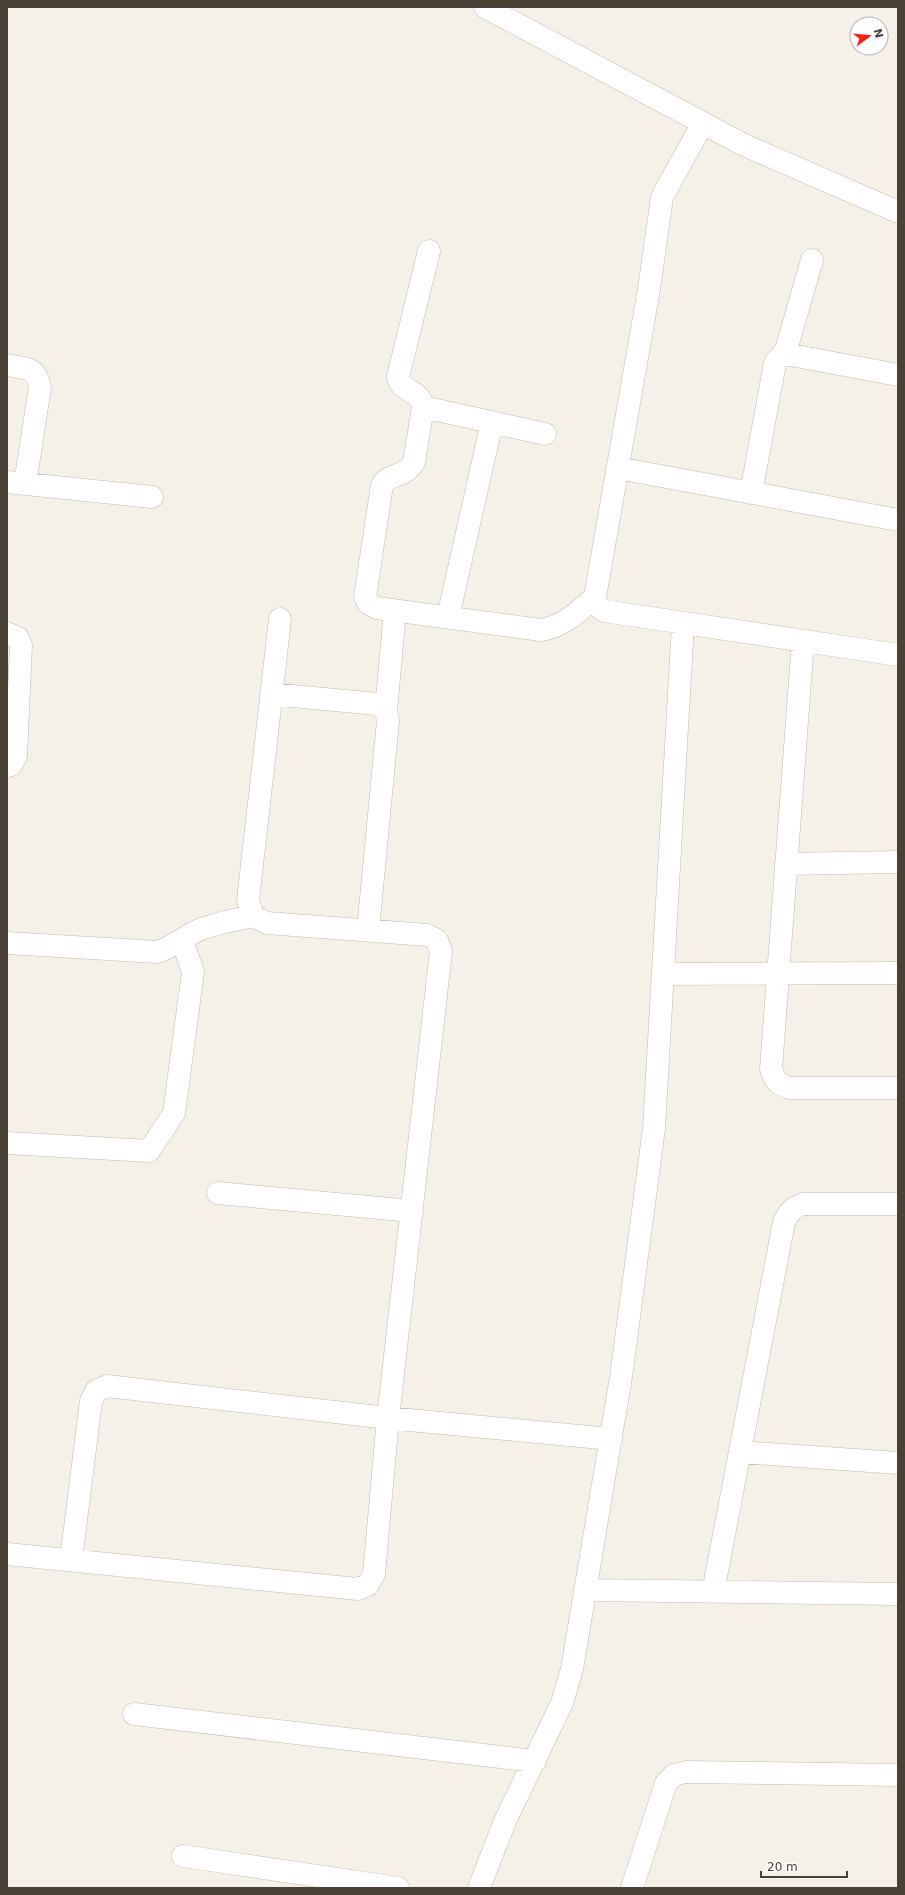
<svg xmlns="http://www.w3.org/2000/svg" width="905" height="1895" font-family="'DejaVu Sans',sans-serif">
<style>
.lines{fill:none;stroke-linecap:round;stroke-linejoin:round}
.minor-casing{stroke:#c4b9ad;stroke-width:23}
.tertiary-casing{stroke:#c4b9ad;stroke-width:23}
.minor{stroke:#fff;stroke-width:22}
.tertiary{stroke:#fff;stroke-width:22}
</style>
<rect width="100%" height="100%" fill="#f5f0e8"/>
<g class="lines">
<!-- minor casing -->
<g class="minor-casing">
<path id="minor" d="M703 123 662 197 649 289 595 597 597 605 604 611 898 655
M429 251 398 377C400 392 420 389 423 407L414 462C404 479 390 472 382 485L365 597 369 604 377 608 541 630C563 627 579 611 595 597
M781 356 786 350 812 260
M7 365C26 369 36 366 40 387L25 484
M423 407 545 434
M618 468 898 520
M7 482 152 497
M751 493 775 363 781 356 791 355 898 375
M448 617 492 422
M7 633 18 638 21 645 16 756 11 765 7 766
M803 641 771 1069C775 1080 778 1085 790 1088H898
M271 694 377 704 386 711 388 721 368 930
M386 711 395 611
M786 864 898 862
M7 943 157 952C173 947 184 937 199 930 216 923 235 920 253 916
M663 974 898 973
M7 1143 149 1151 174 1113 193 972 182 940
M218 1193 412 1211
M740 1452 898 1463
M7 1554 358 1589 368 1585 374 1574 388 1418 441 951 437 940 427 935 267 923 253 916 248 900 280 619
M71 1560 91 1401 96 1391 107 1386 388 1418 611 1439
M585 1590 898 1594
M713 1592 784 1222C789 1212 792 1208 803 1204H898
M134 1714 535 1761
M183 1856 398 1888
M479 1888 505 1821 562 1703 572 1669 621 1377 654 1128 683 624
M632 1888 666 1783 674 1775 685 1772 898 1775"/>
</g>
<!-- tertiary casing -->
<g class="tertiary-casing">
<path id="tertiary" d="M485 7 744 145 898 212"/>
</g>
<!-- minor -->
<use href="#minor" class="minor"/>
<!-- tertiary -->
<use href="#tertiary" class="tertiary"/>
</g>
<!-- border -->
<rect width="905" height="1895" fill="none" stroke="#494036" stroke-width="16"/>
<!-- north arrow -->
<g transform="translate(869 36) rotate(74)"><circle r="19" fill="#ffffff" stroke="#b6b3af"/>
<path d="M0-3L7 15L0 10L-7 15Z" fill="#ff1e16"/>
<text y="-6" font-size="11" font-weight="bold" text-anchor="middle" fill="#494036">N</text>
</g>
<!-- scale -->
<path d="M761 1871v6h86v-6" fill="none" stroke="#494036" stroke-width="2"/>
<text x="767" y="1871" font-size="12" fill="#494036" stroke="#ffffff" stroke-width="3" paint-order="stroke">20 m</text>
</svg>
